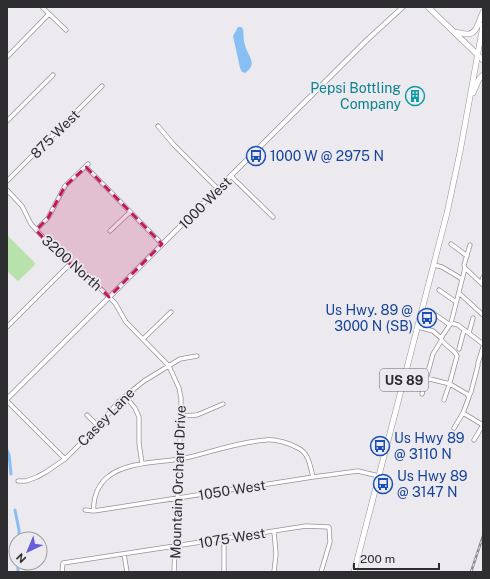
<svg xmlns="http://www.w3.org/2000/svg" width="490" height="579" font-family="'Public Sans',sans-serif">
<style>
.green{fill:#b8e2ac}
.water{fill:#87bff4}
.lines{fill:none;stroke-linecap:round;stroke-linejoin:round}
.canal{stroke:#87bff4;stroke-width:3}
.minor-casing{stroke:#959397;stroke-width:5}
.tertiary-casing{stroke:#959397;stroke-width:5.5}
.primary-casing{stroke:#959397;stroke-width:6}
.minor{stroke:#fff;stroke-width:3.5}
.tertiary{stroke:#fff;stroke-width:4}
.primary{stroke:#fff;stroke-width:5}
.rail-casing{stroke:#8c8b8e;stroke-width:2.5}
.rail{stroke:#eceaef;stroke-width:1;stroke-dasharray:3;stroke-linecap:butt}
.marked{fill:#c2185b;fill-opacity:0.2;stroke:#c2185b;stroke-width:3;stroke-dasharray:8 5;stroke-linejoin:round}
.labels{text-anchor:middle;stroke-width:3.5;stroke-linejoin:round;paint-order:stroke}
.shield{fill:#eceaef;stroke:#676669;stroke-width:1}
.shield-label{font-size:13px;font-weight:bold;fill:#2e2d2f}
.culture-label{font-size:14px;fill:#0d838f;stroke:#eceaef;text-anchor:end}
.street-label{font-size:14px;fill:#2e2d2f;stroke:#eceaef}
.transit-label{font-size:14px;fill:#164399;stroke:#eceaef;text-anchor:start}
</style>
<rect width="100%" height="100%" fill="#eceaef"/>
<!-- green -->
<path class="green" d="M7 235 35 263 34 266 18 281 7 271Z"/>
<!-- water -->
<path class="water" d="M238 27H241L243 29C244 34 243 39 245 45 247 55 259 64 245 73L242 72 240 68 233 36Z"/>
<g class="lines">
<!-- canal -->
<path class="canal" d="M7 450 9 455 11 474
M15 510 19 530V539
M18 572V563"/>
<!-- minor casing -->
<g class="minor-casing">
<path id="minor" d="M42 7 66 30
M7 57 49 14
M7 121 53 75
M158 126 174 145 218 189
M86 167 162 244
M231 176 273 217
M7 181 102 86
M7 190 22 206 31 224 65 261 83 271 115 303 126 322 169 366 179 388 181 398V416L174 572
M36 230 48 218 65 186 88 164
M110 231 130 212
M451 244 467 256
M434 265 442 267 462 279
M465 268 483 285
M481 283 483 277
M439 290 456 302
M459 293 483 315
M433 313 450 325
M451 323 458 325 483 344
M7 327 70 264
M418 327 433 331 441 338C443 346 454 348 457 356L450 382V384L467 394 469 397 463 413 454 428
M469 333 473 318
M441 338 451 323 465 268 464 265 470 245
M143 339 171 312
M459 349 464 330
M478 363 483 347
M426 378 450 384 448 388 444 400
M422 394 433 354 441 341
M125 396 135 408 139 417V443L142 464
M469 396 471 392 478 365
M7 401 65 459
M463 413 483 425
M87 415 98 426
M181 416 197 415 223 404
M474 440 483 425
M18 481H26L37 477 46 472 65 459 102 422 118 402 144 381 180 359 197 356
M85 510 94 511 313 477 358 471 379 476
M94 511C92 498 99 483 109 476 128 461 162 463 185 458 212 452 238 442 266 440 276 439 289 443 298 448 309 453 310 466 313 477
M274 531 276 554 274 572
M224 539V572
M124 554 127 572
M62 572 63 563 306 526 329 527 330 542 321 572"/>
</g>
<!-- tertiary casing -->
<g class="tertiary-casing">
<path id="tertiary" d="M7 399 368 39 403 7"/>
</g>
<!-- primary casing -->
<g class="primary-casing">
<path id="primary" d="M428 7 483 60
M454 32C458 32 462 34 467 34 477 35 479 20 483 12
M473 93 479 79 483 75
M354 572 447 213 460 152 483 25"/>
</g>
<!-- minor -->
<use href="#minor" class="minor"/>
<!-- tertiary -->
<use href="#tertiary" class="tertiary"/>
<!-- primary -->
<use href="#primary" class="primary"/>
<!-- rail casing -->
<g class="rail-casing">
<path id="rail" d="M471 572 483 536"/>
</g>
<!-- rail -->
<use href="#rail" class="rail"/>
</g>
<!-- marked area -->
<path class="marked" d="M86 167 162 244 109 297 83 271 65 261 36 230 48 218 65 186Z"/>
<!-- icons -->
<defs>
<g id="building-ring" transform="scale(1)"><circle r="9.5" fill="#eceaef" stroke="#0f9aa8" stroke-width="1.5"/><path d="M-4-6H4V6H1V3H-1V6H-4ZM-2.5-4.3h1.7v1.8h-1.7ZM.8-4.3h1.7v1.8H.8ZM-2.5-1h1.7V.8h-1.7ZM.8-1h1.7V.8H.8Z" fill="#0f9aa8"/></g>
<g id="bus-ring" transform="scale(1)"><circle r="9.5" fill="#eceaef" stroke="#1a4fb4" stroke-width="1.5"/><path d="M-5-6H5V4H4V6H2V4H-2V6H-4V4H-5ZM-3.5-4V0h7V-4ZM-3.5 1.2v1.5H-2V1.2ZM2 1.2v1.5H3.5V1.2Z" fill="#1a4fb4"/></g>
</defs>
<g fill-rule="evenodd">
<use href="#building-ring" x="415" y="96"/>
<use href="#bus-ring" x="256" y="156"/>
<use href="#bus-ring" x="427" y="318"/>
<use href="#bus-ring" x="380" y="446"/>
<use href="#bus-ring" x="383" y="484"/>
</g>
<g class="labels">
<!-- shield labels -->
<rect class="shield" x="380" y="369" width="48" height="22" rx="3"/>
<g class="shield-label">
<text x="404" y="385">US 89</text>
</g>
<!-- culture labels -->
<g class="culture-label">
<text x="401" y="93">Pepsi Bottling<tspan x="401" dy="16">Company</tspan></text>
</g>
<!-- street labels -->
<g class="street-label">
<text transform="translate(55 134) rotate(-45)" y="5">875 West</text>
<text transform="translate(205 203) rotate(-45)" y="5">1000 West</text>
<text transform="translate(72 263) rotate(42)" y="5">3200 North</text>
<text transform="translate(106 417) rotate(-46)" y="5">Casey Lane</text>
<text transform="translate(178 482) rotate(-88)" y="5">Mountain Orchard Drive</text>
<text transform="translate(232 490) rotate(-9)" y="5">1050 West</text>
<text transform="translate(232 538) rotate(-9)" y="5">1075 West</text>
</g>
<!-- transit labels -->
<g class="transit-label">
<text x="270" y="161">1000 W @ 2975 N</text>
<text x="413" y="315" text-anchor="end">Us Hwy. 89 @<tspan x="413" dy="16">3000 N (SB)</tspan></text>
<text x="394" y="443">Us Hwy 89<tspan x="394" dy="16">@ 3110 N</tspan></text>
<text x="397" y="481">Us Hwy 89<tspan x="397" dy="16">@ 3147 N</tspan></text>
</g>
</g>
<!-- border -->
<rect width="490" height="579" fill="none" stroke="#2e2d2f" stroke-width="16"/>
<!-- north arrow -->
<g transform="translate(28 551) rotate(224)"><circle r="19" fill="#eceaef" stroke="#a09ea2"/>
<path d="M0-3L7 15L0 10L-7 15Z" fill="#675dd7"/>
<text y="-6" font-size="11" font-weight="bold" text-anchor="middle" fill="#2e2d2f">N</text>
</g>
<!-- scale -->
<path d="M354 563v6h85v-6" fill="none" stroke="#2e2d2f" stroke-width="2"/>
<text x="360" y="563" font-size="12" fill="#2e2d2f" stroke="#eceaef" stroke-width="3" paint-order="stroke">200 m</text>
</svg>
